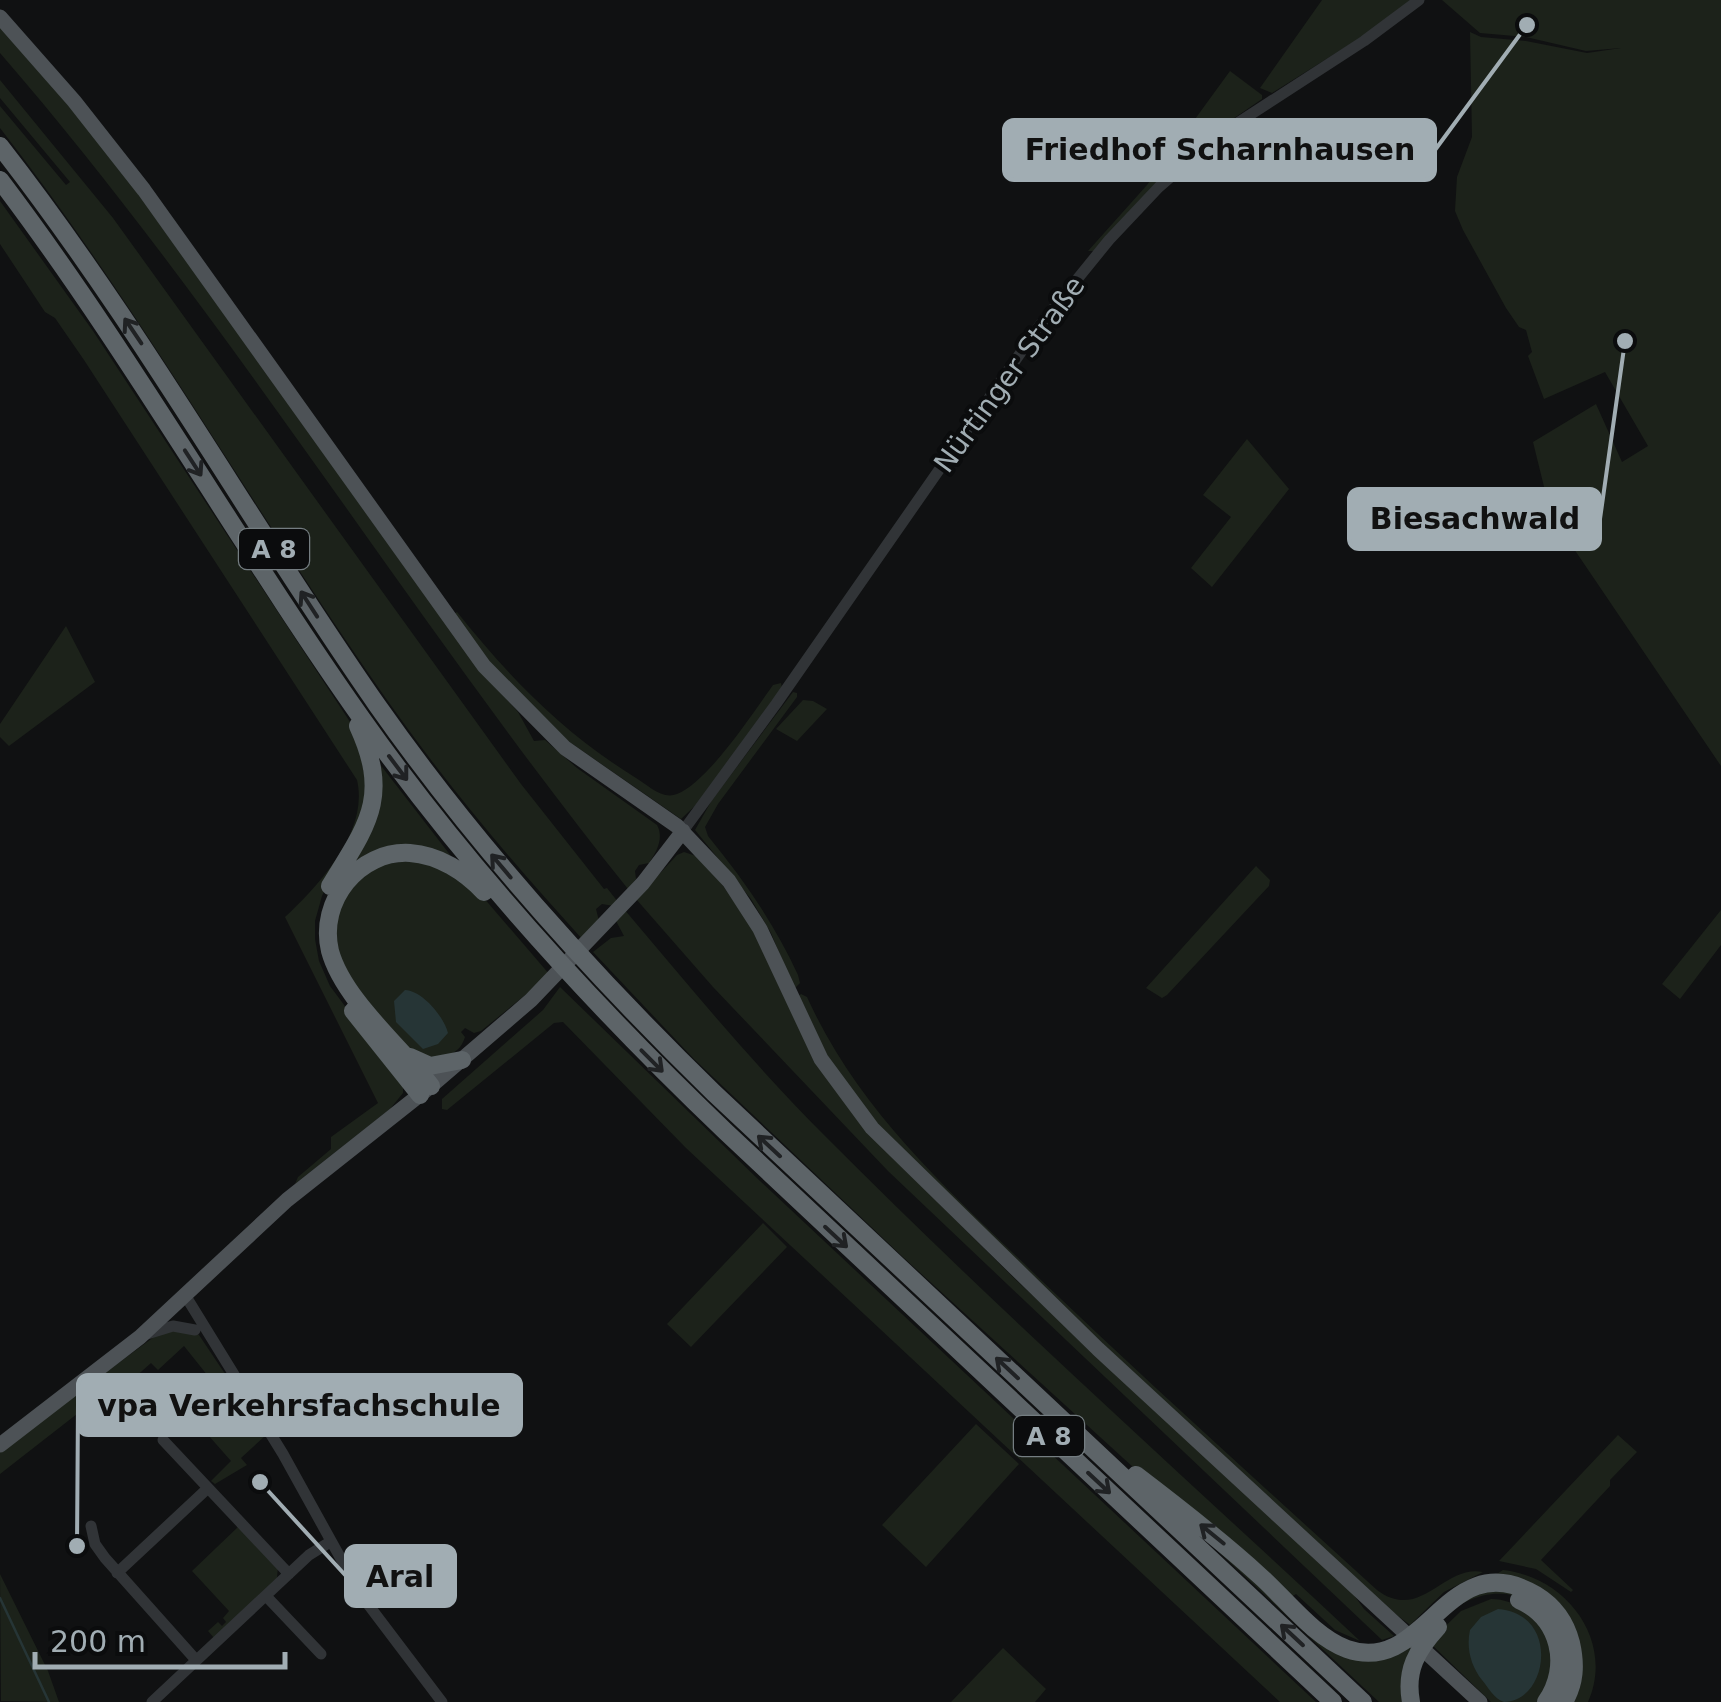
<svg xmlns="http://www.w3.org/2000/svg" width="1721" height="1702" font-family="'DejaVu Sans',sans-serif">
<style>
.green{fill:#1c221a}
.water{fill:#263536}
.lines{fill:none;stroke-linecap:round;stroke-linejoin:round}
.stream{stroke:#263536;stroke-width:2.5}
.minor{stroke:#313437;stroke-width:11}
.major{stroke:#4d5256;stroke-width:15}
.highway{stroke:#5d6468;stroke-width:18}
.oneway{stroke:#202224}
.labels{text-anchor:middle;stroke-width:8;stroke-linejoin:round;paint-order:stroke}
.shield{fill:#0b0c0d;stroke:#747d81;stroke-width:2.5}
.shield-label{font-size:25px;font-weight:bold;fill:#a1adb3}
.street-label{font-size:28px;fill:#a1adb3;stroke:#0b0c0d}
.leader{fill:none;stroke:#a1adb3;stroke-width:4}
.callout-dot{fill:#a1adb3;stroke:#0b0c0d;stroke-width:4}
.callout{fill:#a1adb3;stroke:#a1adb3;stroke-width:4}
.callout-label{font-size:30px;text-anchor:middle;font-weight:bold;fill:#111}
</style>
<rect width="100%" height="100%" fill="#101112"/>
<!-- green -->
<path class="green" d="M1322 0H1412L1360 38 1272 93 1260 88Z
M1442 0H1721V766L1551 515 1533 442 1596 404 1622 462 1648 446 1605 372 1544 399 1528 356 1532 352 1526 330 1519 327 1506 308 1463 230 1455 211 1457 177 1472 137 1470 32 1481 37 1526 41 1587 53 1621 48 1586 51 1526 37 1480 33Z
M0 25 107 151 488 678 518 712 534 741 545 740 577 768 657 825C664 838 657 851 649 863L639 865 635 871 636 879 628 889C411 619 228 316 0 53Z
M1230 71 1262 95V99L1227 123 1094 251H1088L1147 185Z
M0 80 113 218 521 784 604 889 607 888 618 902 614 906 602 904 596 909 599 921 583 940C522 873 460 801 405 725 264 530 148 318 0 128V106L66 185 70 182 0 98Z
M0 201 93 331 356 731 369 799 322 896 315 921V939L319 961 330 986 403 1084V1093L390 1109 295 1184 298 1177 331 1149V1137L378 1103 285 917C320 884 369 831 357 780L84 360 55 318 45 312 0 244Z
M1247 439 1289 489 1212 587 1191 568 1231 517 1203 495Z
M457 612C511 679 562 732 636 778 648 785 662 800 677 794 708 782 753 713 773 685L781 683 782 688 698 803 681 819 558 734 507 685 452 615Z
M66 626 95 682 9 746 0 737V724Z
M793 692 797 693V697L718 804 705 827 708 836C744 880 774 923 798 975L800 983 794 989 771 933 751 899 695 830 712 800Z
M803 700 813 701 827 709 797 741 776 729Z
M379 763 451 856 429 852 349 873Z
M684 852 696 856 721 883 747 920 871 1136 1017 1281 1348 1587 1364 1609 1394 1636 1382 1640 888 1171 713 987 636 899 677 855Z
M425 859 483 897 550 975 481 1031 474 1033 465 1028 461 1032 465 1037C458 1060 437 1057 418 1058L351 985 333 942 339 899 373 865Z
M1256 866 1270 880 1269 886 1167 995 1162 998 1146 988Z
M624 909C689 986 753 1064 825 1136 1004 1316 1185 1477 1360 1641L1335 1630 1296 1594 1290 1598 1134 1468 904 1258 694 1059 593 952 611 938 624 936 615 919Z
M1721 910V945L1680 999 1662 984Z
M560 987 760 1181 1316 1702H1280L686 1148 563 1022 554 1023 447 1110 442 1109V1099L543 1010Z
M801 994 807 997C860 1114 951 1192 1042 1281 1152 1386 1265 1488 1377 1590 1421 1623 1443 1564 1483 1572L1444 1592 1410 1625 1394 1613 1275 1507 899 1150 834 1070 798 996Z
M763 1223 787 1247 691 1347 667 1324Z
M162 1331H193L199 1335 266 1435 241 1458 247 1465 215 1484 211 1481 231 1461 193 1418 220 1391 184 1346 158 1370 151 1363 124 1387 118 1382 0 1474V1450Z
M976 1424 1019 1464 926 1567 882 1525Z
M1618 1435 1637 1452 1610 1480V1486L1541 1560 1573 1590 1571 1592 1536 1569 1499 1561Z
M239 1526 278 1566 277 1578 214 1638 208 1631 218 1622 222 1626 226 1622 223 1618 229 1611 192 1571Z
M1208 1538C1240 1565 1320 1650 1356 1656 1428 1670 1449 1554 1530 1597 1549 1606 1561 1623 1567 1643 1572 1664 1567 1683 1557 1702H1553C1600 1624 1504 1549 1435 1626 1413 1650 1403 1670 1406 1702H1379L1206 1540Z
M1503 1570C1567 1577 1615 1641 1588 1702H1572L1575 1637 1489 1579Z
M0 1574 48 1671 59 1702 1 1701Z
M1491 1599C1525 1599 1552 1631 1553 1664 1553 1676 1543 1691 1538 1702H1491L1429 1642 1461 1611Z
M1003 1648 1046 1689 1035 1702H951Z"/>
<!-- water -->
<path class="water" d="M405 990C423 991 444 1017 448 1033L438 1044 423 1049 396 1022 394 1001Z
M1498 1609C1561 1614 1548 1702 1504 1702 1494 1699 1488 1687 1482 1680 1471 1666 1466 1648 1470 1630L1481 1617Z"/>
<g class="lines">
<!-- stream -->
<path class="stream" d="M0 1598 49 1702"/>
<!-- minor -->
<path class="minor" d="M683 831 776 704 1040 325 1109 240 1159 187 1219 135 1364 41 1419 0
M185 1295 283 1454 361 1595 442 1702
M147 1334 173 1326 195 1330
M163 1440 289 1574
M91 1526 95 1544 105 1558 196 1660
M117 1573 208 1488
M266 1596 321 1654
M152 1702 309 1555 330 1542"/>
<!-- major -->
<path class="major" d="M0 17 74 101 144 190 484 666 565 748 677 826 729 881 760 929 821 1059 872 1128 1098 1349 1480 1702
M0 1445 140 1337 287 1200 431 1086 531 1000 643 883 683 831"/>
<!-- highway -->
<path class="highway" d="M0 146C139 324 248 520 377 705 476 846 591 973 714 1093L1363 1702
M0 180C131 353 237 542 362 719 469 870 593 1005 726 1132L1333 1702
M330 886C367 825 391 798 358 726
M353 1011 420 1095
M410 1057 430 1066 462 1060
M431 1086C401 1047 343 999 330 951 318 901 359 850 410 853 439 855 465 872 484 892
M1136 1475C1178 1507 1221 1540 1260 1576 1286 1599 1314 1637 1347 1649 1427 1677 1446 1542 1536 1595 1554 1606 1566 1623 1571 1643 1576 1665 1575 1683 1564 1702
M1519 1600C1560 1618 1571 1666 1546 1702
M1411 1702C1405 1670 1417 1650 1438 1627"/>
</g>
<!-- one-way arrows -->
<defs><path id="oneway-shaft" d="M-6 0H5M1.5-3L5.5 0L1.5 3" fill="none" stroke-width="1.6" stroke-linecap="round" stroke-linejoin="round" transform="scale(2.5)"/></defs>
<g class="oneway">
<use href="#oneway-shaft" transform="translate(133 331) rotate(-124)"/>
<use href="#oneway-shaft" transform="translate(193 463) rotate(57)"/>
<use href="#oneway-shaft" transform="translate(309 604) rotate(-123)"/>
<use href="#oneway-shaft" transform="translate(398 768) rotate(53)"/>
<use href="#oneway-shaft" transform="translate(501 866) rotate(-130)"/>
<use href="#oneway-shaft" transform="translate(652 1061) rotate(45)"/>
<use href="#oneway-shaft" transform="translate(769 1146) rotate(-137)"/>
<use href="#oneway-shaft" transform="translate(836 1237) rotate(43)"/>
<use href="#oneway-shaft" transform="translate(1007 1368) rotate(-137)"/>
<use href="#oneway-shaft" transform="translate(1099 1483) rotate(43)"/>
<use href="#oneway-shaft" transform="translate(1212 1534) rotate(-141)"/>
<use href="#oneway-shaft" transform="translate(1292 1635) rotate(-137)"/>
</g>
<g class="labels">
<!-- shield labels -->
<g class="shield">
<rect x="239" y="529" width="70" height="40" rx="8"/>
<rect x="1014" y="1416" width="70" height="40" rx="8"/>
</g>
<g class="shield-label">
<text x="274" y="558">A 8</text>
<text x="1049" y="1445">A 8</text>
</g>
<!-- street labels -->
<g class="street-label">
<text transform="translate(1009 374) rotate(-54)" y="10">Nürtinger Straße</text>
</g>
</g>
<!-- callouts -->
<path class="leader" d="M1527 25L1435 150M1625 341L1600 519M77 1546L78 1405M260 1482L346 1576"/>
<g class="callout-dot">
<circle cx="1527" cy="25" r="10"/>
<circle cx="1625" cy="341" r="10"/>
<circle cx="77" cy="1546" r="10"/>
<circle cx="260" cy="1482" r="10"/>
</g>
<g class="callout">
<rect x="1004" y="120" width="431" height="60" rx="10"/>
<rect x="1349" y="489" width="251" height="60" rx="10"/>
<rect x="78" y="1375" width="443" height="60" rx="10"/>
<rect x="346" y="1546" width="109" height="60" rx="10"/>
</g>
<g class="callout-label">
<text x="1220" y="160">Friedhof Scharnhausen</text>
<text x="1475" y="529">Biesachwald</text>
<text x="299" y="1416">vpa Verkehrsfachschule</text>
<text x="400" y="1587">Aral</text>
</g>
<!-- scale -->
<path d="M35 1652v15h250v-15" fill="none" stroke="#a1adb3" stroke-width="5"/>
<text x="50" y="1652" font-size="30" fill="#a1adb3" stroke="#0b0c0d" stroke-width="8" paint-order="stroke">200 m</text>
</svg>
